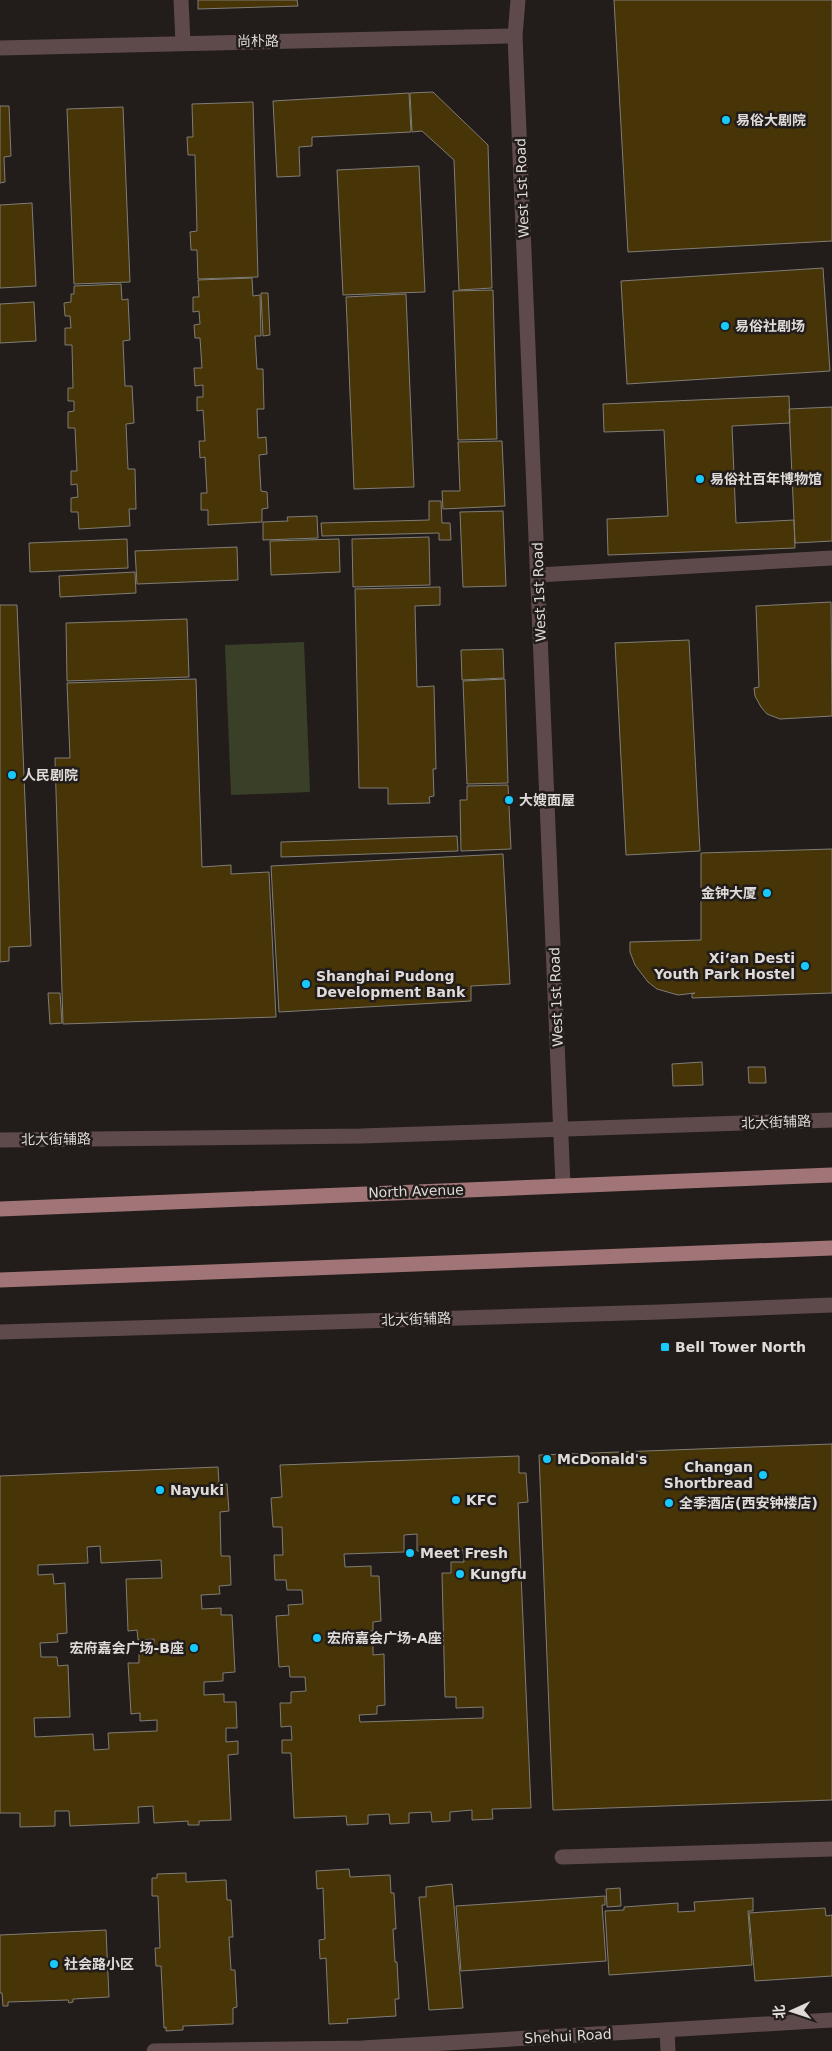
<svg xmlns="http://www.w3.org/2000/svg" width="832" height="2051" font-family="'DejaVu Sans','Noto Sans SC',sans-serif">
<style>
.green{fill:#3a4028}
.building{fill:#473507;stroke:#807d76;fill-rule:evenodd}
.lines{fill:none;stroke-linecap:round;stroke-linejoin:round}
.service{stroke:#5f4a4b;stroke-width:15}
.pedestrian{stroke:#5f4a4b;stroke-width:15}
.minor{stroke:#5f4a4b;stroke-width:15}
.tertiary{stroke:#5f4a4b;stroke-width:15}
.primary{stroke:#a17577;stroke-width:15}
.poi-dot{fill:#17cafb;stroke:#221d1a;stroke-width:2}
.labels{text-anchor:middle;stroke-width:5;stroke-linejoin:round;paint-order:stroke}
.street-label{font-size:14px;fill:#dfdbd9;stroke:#221d1a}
.poi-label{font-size:14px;font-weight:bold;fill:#dfdbd9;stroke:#221d1a;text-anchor:start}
</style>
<rect width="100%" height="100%" fill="#221d1a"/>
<!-- green -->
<path class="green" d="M304 642 310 792 231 795 225 645Z"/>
<!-- building -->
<path class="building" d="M198 0H297L298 6 198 9Z
M614 0H832V241L628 252Z
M433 92 488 145 492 288 459 290 454 160 422 131 412 132 410 93Z
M409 93 411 132 312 137V146L299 147 300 176 277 177 273 101Z
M253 102 258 277 198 279 197 250H191L190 232 197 231 195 155H188L187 137H193L192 104Z
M0 106H9L11 156 4 157 5 182 0 183Z
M123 107 130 282 74 284 67 109Z
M419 166 425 292 343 295 337 170Z
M32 203 36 286 0 288V205Z
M823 268 830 371 627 384 621 281Z
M252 278 253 296 260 295 261 336H255L257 369H263L264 409H257L258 438 266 437 267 454 259 455 261 491 267 492 268 508 262 509V522L208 525V510H201V493H207L205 457 200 458 199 441H205L203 410 197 411V397H203V385L195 386 194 368H202L200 338H195L194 325 200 324 199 311 193 312V297H199L198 280Z
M121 284 122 300 128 299 130 340 123 341 125 386H132L134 423 126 424 128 469H135L136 509H129L130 526 79 529 78 512H71V498L78 497 77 484 71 485V471H77L75 428H68V412L74 411V401H68V388H73L72 345H65V328H71L70 316H65L64 303 71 302V294H74V286Z
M493 290 497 439 458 440 453 291Z
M261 293H268L270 335 263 336Z
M406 294 414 487 354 489 346 297Z
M34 302 36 341 0 343V304Z
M789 396 790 423 732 426 736 523 794 520 795 548 608 555 607 519 668 516 664 430 604 432 603 404Z
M832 407V541L795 543 789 409Z
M502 441 505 506 443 509 442 491H460L458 442Z
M429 501H441L442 523H450L451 540H439V533L322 536 321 523 429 520Z
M503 511 506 586 463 587 460 512Z
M317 516 318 538 263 540V522L288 521 287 517Z
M429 537 430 585 353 587 352 539Z
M127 539 128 568 30 572 29 543Z
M339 539 340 572 271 575 270 541Z
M237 547 238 580 137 584 135 551Z
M135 572 136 593 60 597 59 576Z
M440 587V605L415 606 417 687 434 686 436 769H433L434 796 429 797 430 803 388 804V788H359L355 589Z
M831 602 832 716 780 719 767 714 761 707 755 696 754 688 759 687 756 606Z
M0 605H17L31 946 9 947V961L0 962Z
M187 619 189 677 67 681 66 623Z
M689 640 700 851 626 855 615 643Z
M503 649 504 678 462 680 461 650Z
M196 679 202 867 231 865V874L269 872 276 1017 63 1024 55 758H70L67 683Z
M505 679 508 783 467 784 463 681Z
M508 785 511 849 461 851 460 800H467V786Z
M457 836 458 851 281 857V842Z
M832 849V993L692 998V994L695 993 678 995 657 989 648 982 635 965 630 952V942L701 940V853Z
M503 854 510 984 471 986V1001L279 1012 271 866Z
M48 993H60L62 1023 50 1024Z
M702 1062 703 1085 673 1086 672 1064Z
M748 1067H765L766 1083H749Z
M832 1444V1800L553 1810 539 1455Z
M519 1456V1473H526L528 1502 518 1503 531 1808 492 1809 493 1819 472 1820V1810L450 1812V1821L432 1822 431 1812 409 1813V1823L390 1824 389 1814 368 1815V1824L347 1825 346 1816 294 1818 291 1753H282V1740H292L291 1726 281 1727 280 1703H291V1692L306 1691 305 1677H290L289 1666 279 1667 276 1616 289 1615 288 1605 303 1604 302 1590H287L286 1580H275L274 1555H283L282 1527H273L271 1498 282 1497 280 1465ZM417 1534V1551L463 1550 464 1562H451V1573H442L445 1697H456V1708L483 1707V1718L360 1722 359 1715 377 1714V1706L385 1705 384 1654 373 1655V1645L358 1646 357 1631H373V1622L381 1621 379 1576H371V1566L345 1567 344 1554 404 1552V1535Z
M218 1467 219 1484H227L229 1511 220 1512 221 1556H230L231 1585 219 1586 220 1594 201 1595 202 1609 221 1608V1615H232L235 1672 223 1673V1681L204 1682V1695L224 1694V1702H236L237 1728H226V1742L238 1741V1754L228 1755 231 1820 199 1821V1825H188V1821L154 1823 153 1806 138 1807 139 1823 70 1826 69 1811H55V1826L20 1827V1813H0V1476ZM100 1546 101 1563 161 1560 162 1578 126 1579 128 1631 137 1630 138 1640 154 1639V1653L139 1654V1663H128L131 1714 140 1713V1721L157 1720V1731L108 1733 109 1749 94 1750 93 1734 35 1737 34 1718 70 1717 68 1665 58 1666 57 1657H41L40 1643 58 1642 57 1634 67 1633 65 1583 54 1584 53 1574 38 1575V1565L88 1563 87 1547Z
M349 1869 350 1877 390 1875 391 1893H394L396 1929H393L395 1962H397L399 1999H395L396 2016 347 2019 348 2023 329 2024 326 1958 320 1959 319 1940 325 1939 323 1888 317 1889 316 1871Z
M186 1873V1882L226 1880 227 1900H231L233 1937H229L231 1970H235L237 2007 233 2008V2024L183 2026V2030L166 2031V2027L164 2028 161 1966H156L155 1948H160L158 1896H152V1878H157V1874Z
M452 1884 463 2008 429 2010 419 1897H426V1887Z
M620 1888 621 1906 607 1907 606 1889Z
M605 1896V1905H602L606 1961 461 1971 456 1906Z
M753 1898V1911H748L752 1965 609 1975 605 1911 624 1910V1907L678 1903V1912L695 1911 694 1902Z
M825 1908 826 1916 832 1915V1976L755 1981 749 1913Z
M106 1930 109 1997 73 1999V2002L69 2003 68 2000 8 2002V2006H3L2 1993H0V1935Z"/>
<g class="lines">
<!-- service -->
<path class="service" d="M562 1857 832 1849
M667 2030 668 2051"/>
<!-- pedestrian -->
<path class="pedestrian" d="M538 575 832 558"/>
<!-- minor -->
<path class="minor" d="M181 0 183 43
M0 48 515 36
M0 1140 361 1136 832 1120
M0 1332 660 1312 832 1305
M154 2051 362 2048 832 2020"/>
<!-- tertiary -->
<path class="tertiary" d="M518 0 515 36 563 1185"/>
<!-- primary -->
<path class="primary" d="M0 1209 832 1175
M0 1280 832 1248"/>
</g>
<!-- markers -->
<g class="poi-dot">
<circle cx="726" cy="120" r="5"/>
<circle cx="725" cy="326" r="5"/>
<circle cx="700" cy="479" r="5"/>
<circle cx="12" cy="775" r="5"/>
<circle cx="509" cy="800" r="5"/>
<circle cx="767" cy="893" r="5"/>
<circle cx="805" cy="966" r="5"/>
<circle cx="306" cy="984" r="5"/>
<rect x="660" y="1342" width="10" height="10" rx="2.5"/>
<circle cx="547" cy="1459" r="5"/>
<circle cx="763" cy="1475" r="5"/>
<circle cx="160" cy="1490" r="5"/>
<circle cx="456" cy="1500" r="5"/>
<circle cx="669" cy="1503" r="5"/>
<circle cx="410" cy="1553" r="5"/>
<circle cx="460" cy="1574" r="5"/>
<circle cx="317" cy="1638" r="5"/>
<circle cx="194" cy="1648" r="5"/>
<circle cx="54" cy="1964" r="5"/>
</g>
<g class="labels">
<!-- street labels -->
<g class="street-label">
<text transform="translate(258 41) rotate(-1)" y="5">尚朴路</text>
<text transform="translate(522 188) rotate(-92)" y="5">West 1st Road</text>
<text transform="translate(539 592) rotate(-92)" y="5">West 1st Road</text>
<text transform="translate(556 997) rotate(-92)" y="5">West 1st Road</text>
<text transform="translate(776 1122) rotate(-2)" y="5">北大街辅路</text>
<text transform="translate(56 1139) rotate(-1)" y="5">北大街辅路</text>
<text transform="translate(416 1191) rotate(-2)" y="5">North Avenue</text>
<text transform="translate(416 1319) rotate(-2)" y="5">北大街辅路</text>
<text transform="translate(568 2036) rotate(-3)" y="5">Shehui Road</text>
</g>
<!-- poi labels -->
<g class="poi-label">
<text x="736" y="125">易俗大剧院</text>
<text x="735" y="331">易俗社剧场</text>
<text x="710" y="484">易俗社百年博物馆</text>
<text x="22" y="780">人民剧院</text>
<text x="519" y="805">大嫂面屋</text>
<text x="757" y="898" text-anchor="end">金钟大厦</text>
<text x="795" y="963" text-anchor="end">Xi‘an Desti<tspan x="795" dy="16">Youth Park Hostel</tspan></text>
<text x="316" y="981">Shanghai Pudong<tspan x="316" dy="16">Development Bank</tspan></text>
<text x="675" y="1352">Bell Tower North</text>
<text x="557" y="1464">McDonald's</text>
<text x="753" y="1472" text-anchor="end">Changan<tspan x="753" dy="16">Shortbread</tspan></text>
<text x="170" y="1495">Nayuki</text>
<text x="466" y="1505">KFC</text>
<text x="679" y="1508">全季酒店(西安钟楼店)</text>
<text x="420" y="1558">Meet Fresh</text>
<text x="470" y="1579">Kungfu</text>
<text x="327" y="1643">宏府嘉会广场-A座</text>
<text x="184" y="1653" text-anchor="end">宏府嘉会广场-B座</text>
<text x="64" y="1969">社会路小区</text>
</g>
</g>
<!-- north arrow -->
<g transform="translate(792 2011) rotate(267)" stroke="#221d1a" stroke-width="4" paint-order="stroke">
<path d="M0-4L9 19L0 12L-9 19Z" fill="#dfdbd9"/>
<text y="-8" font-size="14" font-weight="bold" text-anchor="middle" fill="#dfdbd9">北</text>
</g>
</svg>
